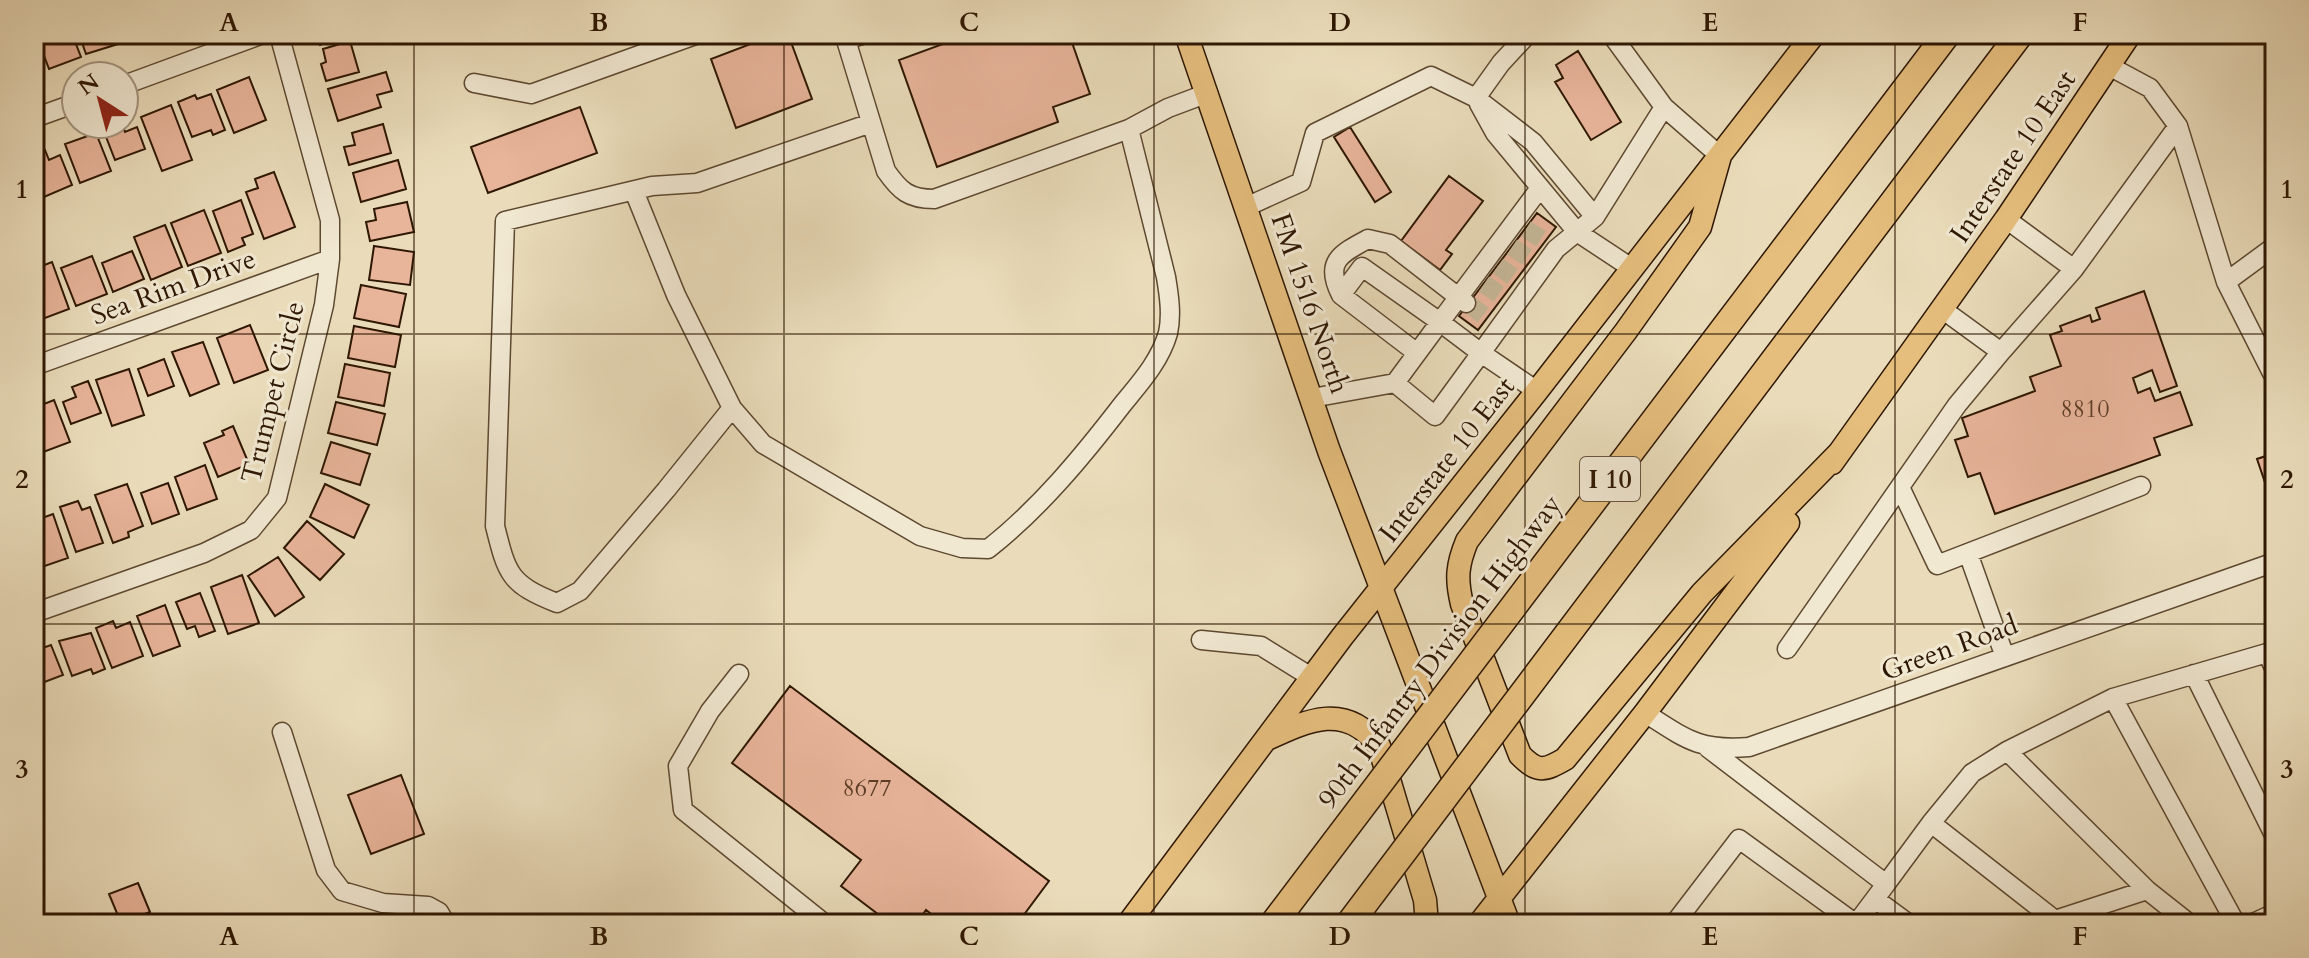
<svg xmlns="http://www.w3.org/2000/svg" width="2309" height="958" font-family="Cardo,serif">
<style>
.building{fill:#e8b49a;stroke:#2e1702;stroke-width:2}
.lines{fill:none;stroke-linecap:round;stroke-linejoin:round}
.minor-tunnel{stroke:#c4b595;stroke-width:18;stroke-dasharray:18 9;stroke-linecap:butt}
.minor-casing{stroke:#5d4830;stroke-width:21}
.major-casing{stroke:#2e1702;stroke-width:25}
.minor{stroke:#f1e8d2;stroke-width:18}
.major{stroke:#e5be7d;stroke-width:22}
.highway-bridge-casing{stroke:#2e1702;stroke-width:29;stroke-linecap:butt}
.highway-bridge{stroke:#e5be7d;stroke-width:26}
.grid{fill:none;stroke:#2e1702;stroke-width:2;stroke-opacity:0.55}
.labels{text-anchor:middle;stroke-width:6;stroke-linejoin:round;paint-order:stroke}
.number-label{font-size:24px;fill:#5c3e28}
.shield{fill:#f1e8d2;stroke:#685640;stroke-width:2}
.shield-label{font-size:26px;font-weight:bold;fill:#2e1702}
.street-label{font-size:28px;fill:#2e1702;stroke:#f1e8d2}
.neatline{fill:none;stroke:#2e1702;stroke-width:3}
.grid-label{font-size:26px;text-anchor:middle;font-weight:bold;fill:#2e1702}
</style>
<rect width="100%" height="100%" fill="#eadcba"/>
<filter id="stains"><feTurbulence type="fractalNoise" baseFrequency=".0025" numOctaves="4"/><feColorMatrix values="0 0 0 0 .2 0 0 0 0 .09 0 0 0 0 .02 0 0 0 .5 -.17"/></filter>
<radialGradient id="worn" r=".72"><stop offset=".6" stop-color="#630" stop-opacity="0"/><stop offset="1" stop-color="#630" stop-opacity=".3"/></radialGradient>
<!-- building -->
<path class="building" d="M36 34H72L81 57 49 69Z
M79 34H114L118 44 86 54Z
M315 34H346L320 45Z
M777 34H788L812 99 736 128 711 59Z
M970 34H1069L1090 94 1053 107 1058 122 937 167 899 60Z
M350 41 359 72 326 81 321 64 326 62 323 49Z
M1578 51 1621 122 1591 140 1555 82 1563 78 1556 65Z
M386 72 392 91 377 95 381 107 338 121 328 89Z
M249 77 266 120 234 133 217 90Z
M211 94 225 130 213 135 211 130 192 137 178 102 195 95 197 99Z
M171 105 192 160 162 171 141 117Z
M580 107 597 153 488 193 471 147Z
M115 124H122L125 132 137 127 145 149 115 160 103 129Z
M383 124 391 153 349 165 344 147 355 145 352 133Z
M1350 127 1391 192 1375 202 1334 137Z
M96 133 111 171 80 183 65 144Z
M45 150 49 160 60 155 72 185 44 197 34 172V154Z
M398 160 406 189 361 202 353 173Z
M274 172 295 227 264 239 246 192 258 188 255 179Z
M1449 176 1483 201 1446 250 1452 254 1440 270 1401 241Z
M241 200 253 234 242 238 245 245 228 252 213 211Z
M407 202 414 232 370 241 366 222 376 220 374 209Z
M204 210 221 253 188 266 171 223Z
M1537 213 1556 227 1478 330 1459 316Z
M165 225 182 267 151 280 134 237Z
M374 246 414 252 410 285 369 280Z
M132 251 144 279 113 292 102 263Z
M92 256 107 294 76 306 61 268Z
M52 262 69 309 37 321 34 312V269Z
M361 285 406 294 399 327 354 318Z
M2144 291 2177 386 2160 392 2152 370 2133 378 2138 393 2150 388 2155 401 2180 392 2192 425 2154 438 2160 455 1995 514 1980 473 1968 477 1955 440 1968 436 1962 418 2035 391 2030 377 2061 366 2050 335 2062 331 2060 326 2090 315 2092 322 2100 319 2096 308Z
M250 325 268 370 234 383 217 338Z
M354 326 401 335 395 367 348 358Z
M203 342 219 384 190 396 172 352Z
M164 359 174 386 148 396 138 369Z
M345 364 390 373 384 406 338 397Z
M129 369 144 415 112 426 96 380Z
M88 381 101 413 71 424 63 402 76 397 72 387Z
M37 400 39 406 54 400 70 442 38 454 34 443V402Z
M336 402 385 414 377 445 328 433Z
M233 426 249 464 218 477 204 443 224 435 222 431Z
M331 442 370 454 360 485 321 473Z
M2275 453V512L2257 459Z
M205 465 217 499 187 510 175 477Z
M168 483 179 514 152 524 141 493Z
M127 484 143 526 128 532 129 537 113 543 95 495Z
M325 484 369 505 354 538 310 517Z
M78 501 82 510 90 507 103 543 76 552 60 507Z
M53 514 68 558 36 569 34 563V521Z
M307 521 344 554 320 580 284 548Z
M278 557 304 597 275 616 248 576Z
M242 575 259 623 228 634 211 587Z
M200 593 215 631 199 637 195 626 187 629 176 602Z
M165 605 180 646 153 656 137 616Z
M113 621 116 628 130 622 143 656 112 668 96 628Z
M91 633 105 669 93 674 91 669 72 676 59 641Z
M51 645 63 675 34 686V651Z
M790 686 1049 881 1017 924H944L926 910 916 924H891L841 886 861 860 732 763Z
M401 775 424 834 371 854 348 795Z
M138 883 150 912 121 923 109 894Z"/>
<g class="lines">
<!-- minor-tunnel -->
<path class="minor-tunnel" d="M1526 229 1545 241
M1512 247 1531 260
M1498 266 1516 279
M1484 284 1503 297
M1469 304 1487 318"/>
<!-- minor casing -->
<g class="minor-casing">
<path id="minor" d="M865 34 846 40 886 171C900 191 909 199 934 199L1129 129 1168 108 1208 93
M1611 34 1664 107
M2109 66 2150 88 2178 126 2226 282 2272 373H2275
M474 83 531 94 698 34
M124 85 263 34
M1476 98 1501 63 1528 34
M1479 104 1495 133 1577 232 1633 269
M34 118 76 103
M634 191 676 295 732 408 763 444 920 536 962 548 988 549C1039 509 1082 457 1122 405 1140 383 1160 361 1168 333 1172 315 1169 295 1166 277L1129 129
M1246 207 1301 182 1315 133 1431 76 1476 98 1533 142 1595 217
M2006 219 2074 269 2178 126
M2226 282 2275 246
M1341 295C1324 262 1340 254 1368 239L1390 244 1466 303
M2001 352 2074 269
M1417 353 1341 295 1362 267 1440 322 1540 188
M34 366 330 259
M1395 383 1440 322 1481 353 1556 249 1595 217 1664 107 1720 156
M1312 398 1395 383 1435 416 1481 353 1537 391
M732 408 666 490 580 591 557 603C509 584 507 574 495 526L505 221 652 186 697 183 871 123
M1900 487 1937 565 2141 486
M1968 553 2005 657
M34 613 204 553 251 530 277 498 324 305 330 259V220L279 34
M1201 640 1261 646 1311 677
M1787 649 1957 405 2001 352 1942 309
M739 674 710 711 678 766 683 810 825 924
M2194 674 2275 837
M2113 698 2236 924
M1645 713C1686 739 1699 751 1749 747L2275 562
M282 732 326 870 342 891 383 903 428 906 439 912 446 924
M1708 748 1886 884 1856 924
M2007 751 2147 890
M1931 823 2055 920 2147 890 2190 924
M1886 884 1931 823 1972 773 2007 751 2113 698 2267 653 2275 670
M1875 899 1909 924
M1674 924 1739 839 1856 924
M2251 924 2275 913"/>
</g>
<!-- major casing -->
<g class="major-casing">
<path id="major" d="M1186 34 1329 451 1509 924
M1720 156 1700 227 1626 331 1467 541C1457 565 1456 579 1462 604L1520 755C1538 773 1544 771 1565 759L1702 593 1839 453
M1832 463 2006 219 2130 34
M1267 739C1308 720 1346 702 1379 746L1425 900 1427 924
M1128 924 1342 637 1537 391 1814 34
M1479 924 1645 713 1788 523"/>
</g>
<!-- minor -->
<use href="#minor" class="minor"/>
<!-- major -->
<use href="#major" class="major"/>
<!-- highway-bridge casing -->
<g class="highway-bridge-casing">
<path id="highway-bridge" d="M1273 924 1947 34
M1349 924 2020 34"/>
</g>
<!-- highway-bridge -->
<use href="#highway-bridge" class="highway-bridge"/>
</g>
<!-- grid -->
<path class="grid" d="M414 34V924M784 34V924M1154 34V924M1525 34V924M1895 34V924M34 334H2275M34 624H2275"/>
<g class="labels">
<!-- number labels -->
<g class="number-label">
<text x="2085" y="417">8810</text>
<text x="867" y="796">8677</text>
</g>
<!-- shield labels -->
<rect class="shield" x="1580" y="457" width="60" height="44" rx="6"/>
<g class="shield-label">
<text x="1610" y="488">I 10</text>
</g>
<!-- street labels -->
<g class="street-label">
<text transform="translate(2012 156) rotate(-56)" y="10">Interstate 10 East</text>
<text transform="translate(173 286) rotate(-20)" y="10">Sea Rim Drive</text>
<text transform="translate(1311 303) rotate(71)" y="10">FM 1516 North</text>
<text transform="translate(272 392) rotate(-76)" y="10">Trumpet Circle</text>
<text transform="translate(1446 459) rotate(-52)" y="10">Interstate 10 East</text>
<text transform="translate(1949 647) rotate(-20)" y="10">Green Road</text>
<text transform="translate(1439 651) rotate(-53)" y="10">90th Infantry Division Highway</text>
</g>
</g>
<!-- margin -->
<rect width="2309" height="958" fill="none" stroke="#eadcba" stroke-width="88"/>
<!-- north arrow -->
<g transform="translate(100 100) rotate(324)"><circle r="38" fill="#f1e8d2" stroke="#a3947f" stroke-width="2"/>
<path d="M0-6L14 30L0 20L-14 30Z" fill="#8f2418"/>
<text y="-12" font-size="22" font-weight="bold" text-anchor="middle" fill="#2e1702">N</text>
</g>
<rect x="44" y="44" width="2221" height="870" class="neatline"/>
<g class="grid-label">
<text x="229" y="31">A</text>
<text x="599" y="31">B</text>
<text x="969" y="31">C</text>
<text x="1340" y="31">D</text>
<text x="1710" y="31">E</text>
<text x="2080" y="31">F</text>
<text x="22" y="198">1</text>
<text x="2287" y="198">1</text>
<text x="22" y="488">2</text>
<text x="2287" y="488">2</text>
<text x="22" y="778">3</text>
<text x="2287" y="778">3</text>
<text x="229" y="945">A</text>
<text x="599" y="945">B</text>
<text x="969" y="945">C</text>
<text x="1340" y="945">D</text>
<text x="1710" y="945">E</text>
<text x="2080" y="945">F</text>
</g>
<rect width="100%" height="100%" filter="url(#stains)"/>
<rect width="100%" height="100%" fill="url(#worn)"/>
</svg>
